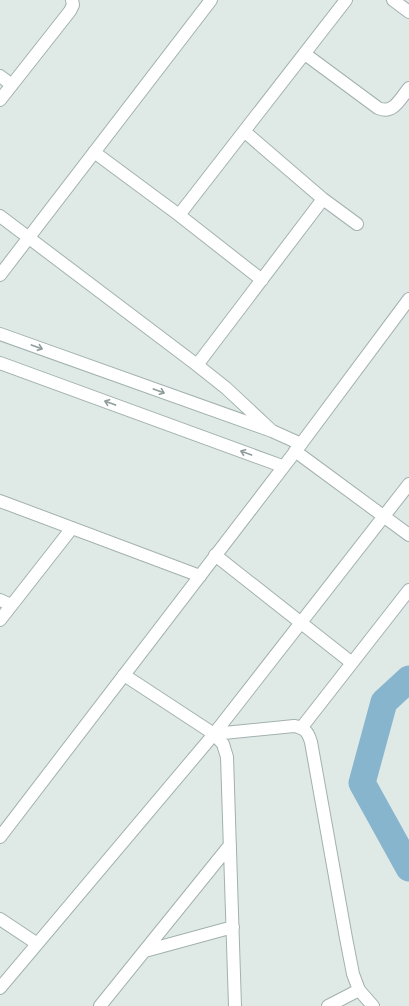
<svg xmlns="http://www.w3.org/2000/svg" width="409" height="1006" font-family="Lato,sans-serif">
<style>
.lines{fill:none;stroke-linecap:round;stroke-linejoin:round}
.river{stroke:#88b5ce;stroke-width:27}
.minor-casing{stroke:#a2b1af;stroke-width:14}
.tertiary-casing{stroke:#a2b1af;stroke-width:14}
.minor{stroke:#fff;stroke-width:12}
.tertiary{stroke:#fff;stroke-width:12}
.oneway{stroke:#909c9c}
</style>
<rect width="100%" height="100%" fill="#dfeae7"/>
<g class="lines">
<!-- river -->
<path class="river" d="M409 679 384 702 362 783 409 868"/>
<!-- minor casing -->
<g class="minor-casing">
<path id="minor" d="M393 0 409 12
M305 54 378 108C393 115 400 99 409 88
M0 76 12 85
M0 100 70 11 73 5 72 0
M245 132 323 199 357 224
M94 152 179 215 262 280
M179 215 346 0
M0 216 197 365 226 388 272 431
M0 275 211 0
M0 334 272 431 301 444
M0 363 282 466
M197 365 323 199
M295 451 409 535
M0 501 200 576
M215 555 352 663
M0 600 11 605
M0 620 72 528
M124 675 214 734 223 744 227 757 235 1006
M302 727 409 590
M214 734 294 726C305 728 308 732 311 742L346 938 353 974 359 990 328 1006
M0 919 36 943
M145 951 233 927
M0 988 214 734 409 484
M359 990 373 1006
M100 1006 230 845"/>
</g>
<!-- tertiary casing -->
<g class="tertiary-casing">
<path id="tertiary" d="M0 837 301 444 409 299"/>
</g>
<!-- minor -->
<use href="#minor" class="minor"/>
<!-- tertiary -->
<use href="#tertiary" class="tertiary"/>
</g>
<!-- one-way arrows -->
<defs><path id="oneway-shaft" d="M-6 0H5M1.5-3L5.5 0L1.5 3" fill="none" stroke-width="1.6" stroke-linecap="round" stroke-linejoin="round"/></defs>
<g class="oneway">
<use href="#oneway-shaft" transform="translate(37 347) rotate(20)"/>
<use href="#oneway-shaft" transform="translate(159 391) rotate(20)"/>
<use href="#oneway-shaft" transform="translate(110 403) rotate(-160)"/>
<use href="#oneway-shaft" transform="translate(246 453) rotate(-160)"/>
</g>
</svg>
